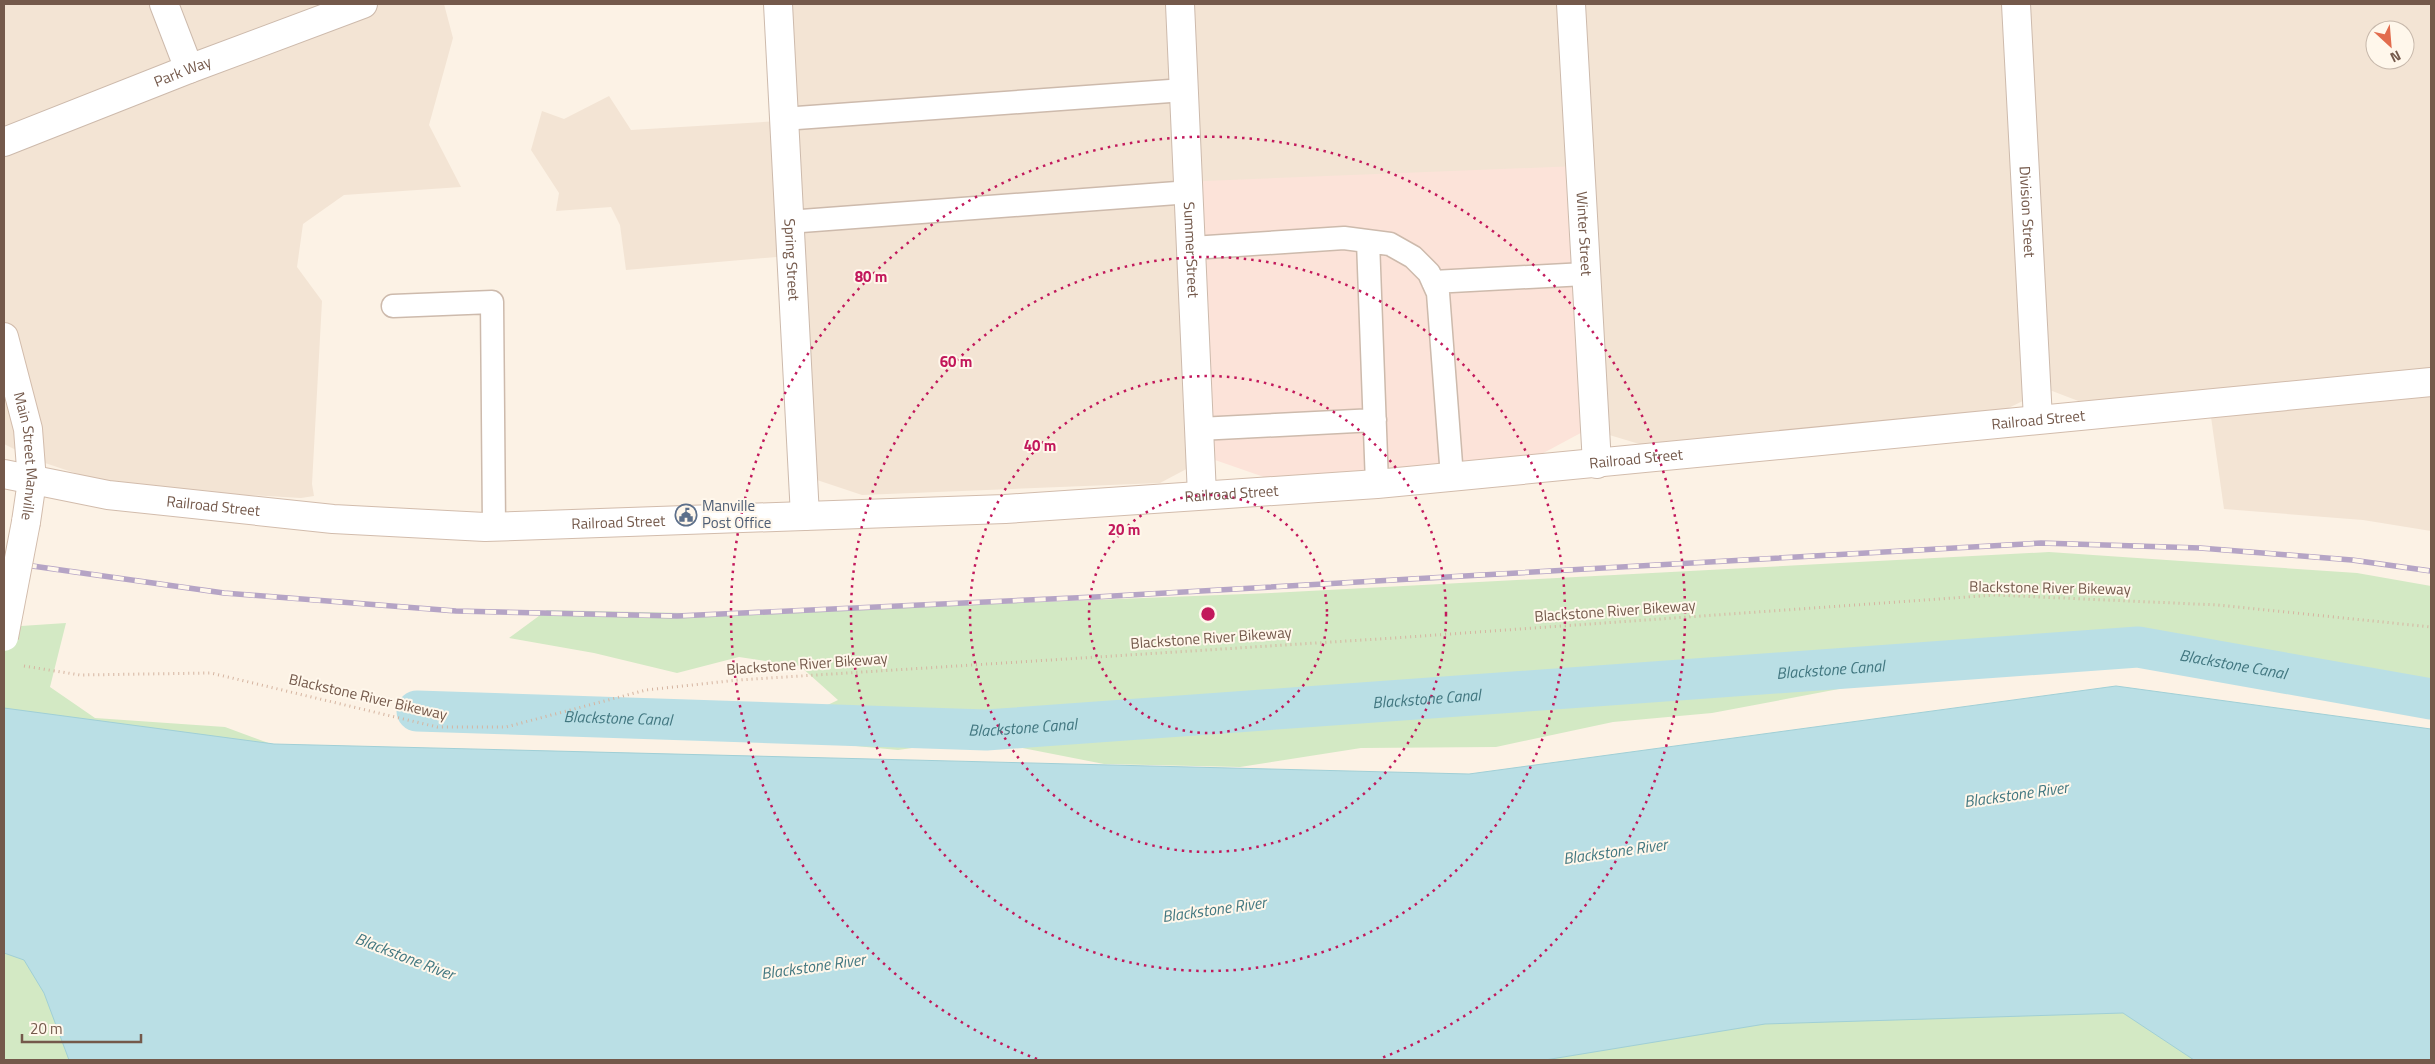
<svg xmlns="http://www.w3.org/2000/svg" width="2435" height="1064" font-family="'Titillium Web',sans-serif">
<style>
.residential{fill:#f3e4d4;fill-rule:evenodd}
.commercial{fill:#fce3d9}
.green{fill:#d3e9c4}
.water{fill:#badfe5;stroke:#a0cfd6}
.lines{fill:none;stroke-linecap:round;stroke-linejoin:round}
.canal{stroke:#badfe5;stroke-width:41}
.lane-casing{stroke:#cdbaac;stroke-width:25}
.street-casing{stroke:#cdbaac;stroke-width:30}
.secondary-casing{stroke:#d2bcac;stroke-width:30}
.path{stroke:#d5b4a0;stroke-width:3;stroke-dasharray:1 4;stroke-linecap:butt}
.lane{stroke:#fff;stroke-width:22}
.street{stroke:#fff;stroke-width:28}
.secondary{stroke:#fff;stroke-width:28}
.rail-casing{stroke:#b5a4c5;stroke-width:5.5}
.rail{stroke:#fff7eb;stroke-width:4;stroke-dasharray:11;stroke-linecap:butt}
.secondary-bridge-casing{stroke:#d2bcac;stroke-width:30;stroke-linecap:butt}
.secondary-bridge{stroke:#fff;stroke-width:28}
.ring{fill:none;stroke:#c2185b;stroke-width:2.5;stroke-dasharray:2.5 5}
.labels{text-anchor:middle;stroke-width:4;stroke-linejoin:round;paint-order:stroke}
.street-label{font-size:15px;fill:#74594b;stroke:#fff7eb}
.service-label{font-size:15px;fill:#4e5e75;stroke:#fff7eb;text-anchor:start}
.water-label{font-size:16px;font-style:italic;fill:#427780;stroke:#fff7eb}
.centre{fill:#c2185b;stroke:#fff7eb;stroke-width:2.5}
.ring-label{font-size:15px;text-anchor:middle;font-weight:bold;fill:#c2185b;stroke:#fff7eb;stroke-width:4;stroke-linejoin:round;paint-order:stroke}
</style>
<rect width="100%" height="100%" fill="#fcf2e5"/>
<!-- residential -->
<path class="residential" d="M4 4H444L453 38 429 125 461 187 344 195 303 224 297 267 322 301 312 484 314 496 301 498 159 490 108 484 36 460 4 444Z
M778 4H2431V531L2363 520 2224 509 2209 403 2094 407 2047 389 1988 418 1656 449 1596 431 1211 456 1160 483 862 495 802 475 788 256 626 270 620 225 611 207 556 211 559 193 531 150 542 111 564 119 609 96 631 130 780 121ZM2375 30H2405V60H2375Z"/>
<!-- commercial -->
<path class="commercial" d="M1577 166 1590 428 1534 458 1297 476 1264 477 1215 460 1211 455 1193 188 1204 181Z"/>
<!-- green -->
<path class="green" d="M2049 552 2357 573 2431 586V681L2381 679 2217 645 1987 661 1712 713 1613 722 1496 747 1361 748 1240 767 1104 764 976 739 898 750 771 738 770 727 774 715 815 711 838 700 800 666 739 657 677 673 594 653 509 638 547 610 731 614 1271 593Z
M66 623 50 687 95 718 225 727 274 745 4 746V638L6 627Z
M4 917 110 1060H4Z
M2110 967 2242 1060H1474Z"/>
<!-- water -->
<path class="water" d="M2116 686 2431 729V1060H2194L2123 1013 1765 1024 1545 1060H69L44 993 24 960 4 953V708L274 744 1469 774Z"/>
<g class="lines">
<!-- canal -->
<path class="canal" id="s1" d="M417 711 986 730 2138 647 2431 699"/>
<!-- lane casing -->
<g class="lane-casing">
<path id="lane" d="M783 119 1184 90
M788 222 1190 192
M1368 241 1377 484
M1192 248 1344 238 1390 244 1413 257 1429 273 1438 293 1452 477
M1433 282 1585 274
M393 306 492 302 494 526
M1199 429 1375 420"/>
</g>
<!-- street casing -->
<g class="street-casing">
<g id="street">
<path d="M164 4 189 69"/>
<path id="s2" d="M778 4 805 516"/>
<path id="s3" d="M1180 4 1202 495"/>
<path id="s4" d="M1571 4 1597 464"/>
<path id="s5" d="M2016 4 2038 419"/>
<path id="s6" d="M4 142 189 69 363 4"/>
</g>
</g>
<!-- secondary casing -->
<g class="secondary-casing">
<g id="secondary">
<path id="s7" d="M4 337 28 429 32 481 26 522"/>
<path id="s8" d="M4 474 108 495 333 519 485 527 1005 509 1377 484 2431 382"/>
</g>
</g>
<!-- path -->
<path class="path" d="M24 666 80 675 211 673 437 727H506L646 690 738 680 1394 638 1995 595 2218 605 2431 627"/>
<!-- lane -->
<use href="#lane" class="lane"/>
<!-- street -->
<use href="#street" class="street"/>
<!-- secondary -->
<use href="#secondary" class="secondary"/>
<!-- rail casing -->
<g class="rail-casing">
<path id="rail" d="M4 562 224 593 456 611 677 616 1095 597 2041 543 2200 548 2352 560 2431 571"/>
</g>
<!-- rail -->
<use href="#rail" class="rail"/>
<!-- secondary-bridge casing -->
<g class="secondary-bridge-casing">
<path id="secondary-bridge" d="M4 637 26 522"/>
</g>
<!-- secondary-bridge -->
<use href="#secondary-bridge" class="secondary-bridge"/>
</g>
<!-- distance rings -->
<g class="ring">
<circle cx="1208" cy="614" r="119"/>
<circle cx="1208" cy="614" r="238"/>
<circle cx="1208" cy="614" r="357"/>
<path d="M1037 1059A477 477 0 1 1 1379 1059"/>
</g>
<!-- icons -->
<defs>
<g id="civic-ring" transform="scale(1.125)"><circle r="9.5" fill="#fff7eb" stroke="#5c6f8a" stroke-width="1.5"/><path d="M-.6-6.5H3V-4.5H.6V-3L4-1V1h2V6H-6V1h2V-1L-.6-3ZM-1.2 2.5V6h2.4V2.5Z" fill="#5c6f8a"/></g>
</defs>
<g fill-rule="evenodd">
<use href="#civic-ring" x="686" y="515"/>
</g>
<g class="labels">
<!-- street labels -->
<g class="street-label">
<text dy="5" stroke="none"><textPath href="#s6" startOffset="192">Park Way</textPath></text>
<text dy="5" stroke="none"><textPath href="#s5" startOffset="208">Division Street</textPath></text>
<text dy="5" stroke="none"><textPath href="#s4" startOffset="230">Winter Street</textPath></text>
<text dy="5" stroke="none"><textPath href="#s3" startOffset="246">Summer Street</textPath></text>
<text dy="5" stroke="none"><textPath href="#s2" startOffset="256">Spring Street</textPath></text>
<text dy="5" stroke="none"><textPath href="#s8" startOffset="2042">Railroad Street</textPath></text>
<text dy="5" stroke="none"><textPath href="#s7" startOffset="122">Main Street Manville</textPath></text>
<text dy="5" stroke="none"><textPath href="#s8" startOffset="1638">Railroad Street</textPath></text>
<text dy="5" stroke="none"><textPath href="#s8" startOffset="1232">Railroad Street</textPath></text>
<text dy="5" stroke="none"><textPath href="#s8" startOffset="212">Railroad Street</textPath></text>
<text dy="5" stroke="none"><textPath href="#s8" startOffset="618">Railroad Street</textPath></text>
<text transform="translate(2050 588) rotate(1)" y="5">Blackstone River Bikeway</text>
<text transform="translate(1615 611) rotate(-4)" y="5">Blackstone River Bikeway</text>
<text transform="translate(1211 638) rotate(-4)" y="5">Blackstone River Bikeway</text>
<text transform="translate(807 664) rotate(-4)" y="5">Blackstone River Bikeway</text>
<text transform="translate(368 697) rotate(13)" y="5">Blackstone River Bikeway</text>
</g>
<!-- service labels -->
<g class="service-label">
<text x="702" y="511">Manville<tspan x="702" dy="17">Post Office</tspan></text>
</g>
<!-- water labels -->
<g class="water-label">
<text dy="6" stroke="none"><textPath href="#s1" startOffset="1821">Blackstone Canal</textPath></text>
<text dy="6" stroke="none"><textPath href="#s1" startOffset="1416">Blackstone Canal</textPath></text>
<text dy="6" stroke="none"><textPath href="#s1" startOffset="1011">Blackstone Canal</textPath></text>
<text dy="6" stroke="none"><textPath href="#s1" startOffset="201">Blackstone Canal</textPath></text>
<text dy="6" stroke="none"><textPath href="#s1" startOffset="606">Blackstone Canal</textPath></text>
<text transform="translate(2016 794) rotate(-8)" y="6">Blackstone River</text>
<text transform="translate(1615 851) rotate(-8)" y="6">Blackstone River</text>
<text transform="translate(1214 909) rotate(-8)" y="6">Blackstone River</text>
<text transform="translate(405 956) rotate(21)" y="6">Blackstone River</text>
<text transform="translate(813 966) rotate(-8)" y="6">Blackstone River</text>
</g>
</g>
<circle cx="1208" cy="614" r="8" class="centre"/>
<g class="ring-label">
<text x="871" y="282">80 m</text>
<text x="956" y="367">60 m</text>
<text x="1040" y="451">40 m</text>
<text x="1124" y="535">20 m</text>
</g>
<!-- border -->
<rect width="2435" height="1064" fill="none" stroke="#74594b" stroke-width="10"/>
<!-- north arrow -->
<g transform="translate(2390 45) rotate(154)"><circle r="24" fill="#fff7eb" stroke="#c7b8ab"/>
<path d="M0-4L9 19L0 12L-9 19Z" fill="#e26c4d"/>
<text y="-8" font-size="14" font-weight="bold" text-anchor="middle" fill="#74594b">N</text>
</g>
<!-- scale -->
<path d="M22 1034v8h119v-8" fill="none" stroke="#74594b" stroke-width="2.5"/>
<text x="30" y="1034" font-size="15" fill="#74594b" stroke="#fff7eb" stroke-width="4" paint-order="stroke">20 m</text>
</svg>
